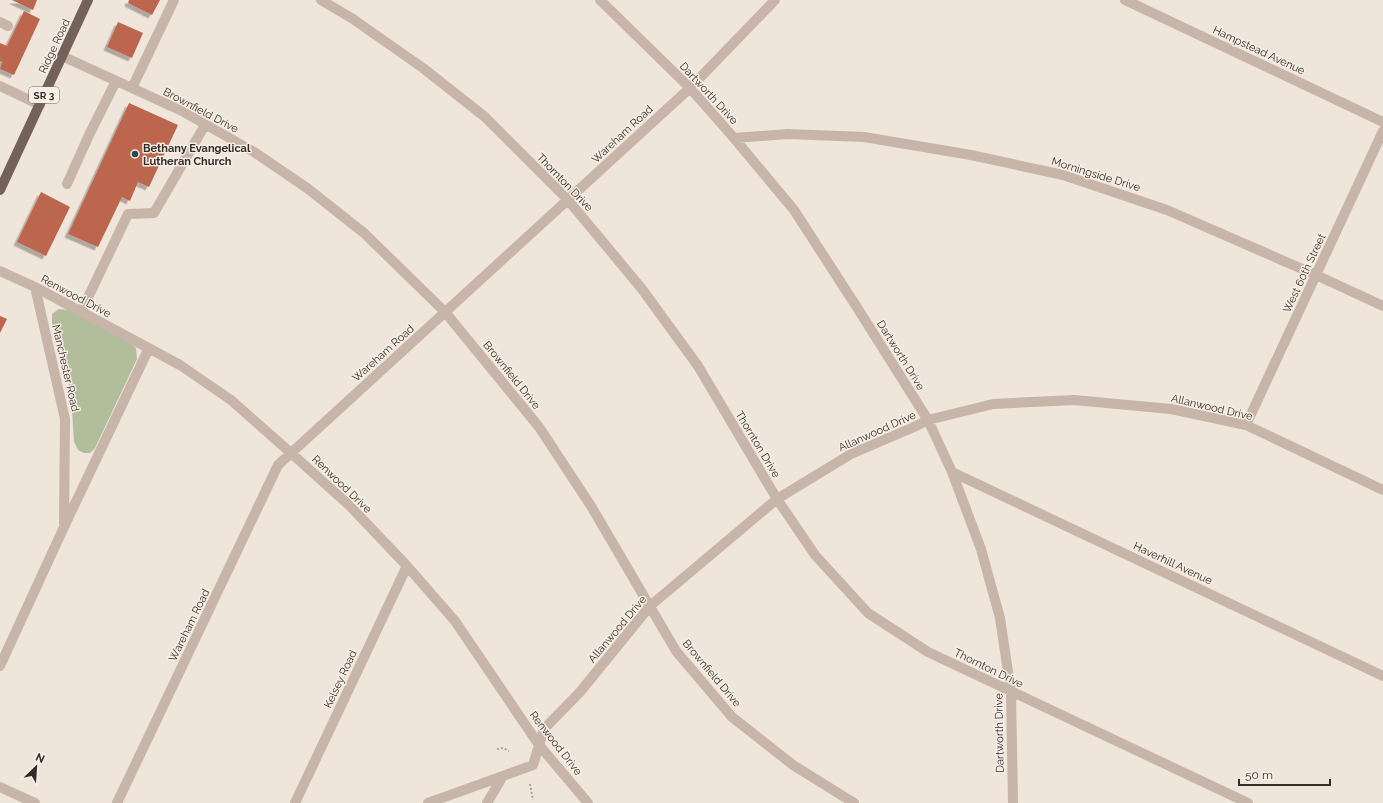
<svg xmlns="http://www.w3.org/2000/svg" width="1383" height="803" font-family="Raleway,sans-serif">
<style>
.green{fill:#b2bd9c}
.building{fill:#bb664d;filter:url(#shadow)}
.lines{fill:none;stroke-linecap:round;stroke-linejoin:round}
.path{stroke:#b29f92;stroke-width:2;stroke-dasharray:2 2;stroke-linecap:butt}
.minor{stroke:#c6b5a8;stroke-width:10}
.major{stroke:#74625a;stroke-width:10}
.poi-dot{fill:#214f51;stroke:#f7efe6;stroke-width:1.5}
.labels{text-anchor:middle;stroke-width:3;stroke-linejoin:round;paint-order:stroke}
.shield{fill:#f7efe6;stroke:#6e6660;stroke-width:1}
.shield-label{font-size:10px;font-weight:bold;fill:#332b27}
.street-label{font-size:11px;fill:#332b27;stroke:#f7efe6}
.poi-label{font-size:11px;font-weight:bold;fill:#332b27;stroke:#f7efe6;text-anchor:start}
</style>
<defs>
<filter id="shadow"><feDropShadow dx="-3.5" dy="3.5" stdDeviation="0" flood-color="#0004"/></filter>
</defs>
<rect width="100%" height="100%" fill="#efe5db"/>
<!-- green -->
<path class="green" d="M59 309 68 310 124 339 136 348 137 359 95 448 90 453H84L78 450 74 442 71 394 63 356 52 323V314Z"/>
<!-- building -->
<path class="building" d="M12 0H37L33 10Z
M129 0H160L152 15 128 3Z
M24 11 40 19 14 75 0 69 2 62 0 61V43L7 46Z
M118 22 143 33 132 58 107 47Z
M129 103 178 125 149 187 138 182 130 201 122 197 98 247 68 234Z
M41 192 70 207 46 256 17 242Z
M0 316 7 319 0 333Z"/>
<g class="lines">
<!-- path -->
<path class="path" d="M497 749 503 748 509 751
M530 784 533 800"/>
<!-- minor -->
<path class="minor" d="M321 0 353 19 423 68 485 117 568 200 642 289 698 366 777 499 815 555 868 613 928 652 1248 803
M600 0 690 88 734 138 794 210 858 309 928 420 952 472 981 549 1000 618 1011 692 1013 803
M1125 0 1383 122
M0 22 8 26
M62 56 182 111 254 152 307 188 364 233 445 312 539 427 591 506 676 651 732 717 793 765 854 803
M0 86 40 105
M132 88 174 0
M734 138 788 134 864 137 971 155 1063 175 1167 210 1316 275 1383 306
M67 184 89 135 116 81
M0 271 35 287 180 365 231 400 291 453 350 506 407 566 455 621 539 745 588 803
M35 287 65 419 64 523
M81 312 128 214 154 213 205 125
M1246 425 1383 131
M952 472 1383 676
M0 666 64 527 149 348
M0 787 35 803
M117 803 278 465 690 88 775 0
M295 803 407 566
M428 803 503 776
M487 803 503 776 533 765 544 729 580 692 650 606 777 499 851 454 914 427 928 420 993 404 1074 400 1171 409 1246 425 1383 490"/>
<!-- major -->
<path class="major" d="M0 190 88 0"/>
</g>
<!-- markers -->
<circle class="poi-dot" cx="135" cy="154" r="4"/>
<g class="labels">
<!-- shield labels -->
<rect class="shield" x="29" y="87" width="30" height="16" rx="3"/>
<g class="shield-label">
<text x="44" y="99">SR 3</text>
</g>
<!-- street labels -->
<g class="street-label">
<text transform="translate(54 46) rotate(-65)" y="4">Ridge Road</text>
<text transform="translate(1259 50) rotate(25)" y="4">Hampstead Avenue</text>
<text transform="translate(709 93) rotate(47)" y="4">Dartworth Drive</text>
<text transform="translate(201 110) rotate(28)" y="4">Brownfield Drive</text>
<text transform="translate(622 134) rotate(-43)" y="4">Wareham Road</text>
<text transform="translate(1096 174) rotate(17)" y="4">Morningside Drive</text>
<text transform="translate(565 182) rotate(46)" y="4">Thornton Drive</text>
<text transform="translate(1304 273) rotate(-65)" y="4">West 60th Street</text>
<text transform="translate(76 296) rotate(28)" y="4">Renwood Drive</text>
<text transform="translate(383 353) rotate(-42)" y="4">Wareham Road</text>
<text transform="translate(901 355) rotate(58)" y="4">Dartworth Drive</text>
<text transform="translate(66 368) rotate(77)" y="4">Manchester Road</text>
<text transform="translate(512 375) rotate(51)" y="4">Brownfield Drive</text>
<text transform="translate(1212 407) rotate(13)" y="4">Allanwood Drive</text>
<text transform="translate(877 431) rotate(-24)" y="4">Allanwood Drive</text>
<text transform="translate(758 444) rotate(59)" y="4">Thornton Drive</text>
<text transform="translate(342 484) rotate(44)" y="4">Renwood Drive</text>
<text transform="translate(1173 563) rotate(25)" y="4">Haverhill Avenue</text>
<text transform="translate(189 625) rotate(-64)" y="4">Wareham Road</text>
<text transform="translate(617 629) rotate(-50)" y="4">Allanwood Drive</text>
<text transform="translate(989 668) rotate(26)" y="4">Thornton Drive</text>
<text transform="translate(712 673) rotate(50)" y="4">Brownfield Drive</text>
<text transform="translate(340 679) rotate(-65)" y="4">Kelsey Road</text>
<text transform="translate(999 733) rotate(-91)" y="4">Dartworth Drive</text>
<text transform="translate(556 743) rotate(52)" y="4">Renwood Drive</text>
</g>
<!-- poi labels -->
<g class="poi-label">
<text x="143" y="152">Bethany Evangelical<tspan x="143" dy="13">Lutheran Church</tspan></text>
</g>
</g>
<!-- north arrow -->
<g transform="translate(36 767) rotate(25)" stroke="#f7efe6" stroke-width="3" paint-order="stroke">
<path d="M0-3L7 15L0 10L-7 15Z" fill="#332b27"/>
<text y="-6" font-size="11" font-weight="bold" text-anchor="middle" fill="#332b27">N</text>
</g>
<!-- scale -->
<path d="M1239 779v6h91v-6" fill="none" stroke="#332b27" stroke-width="2"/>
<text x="1245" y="779" font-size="12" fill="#332b27" stroke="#f7efe6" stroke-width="3" paint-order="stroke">50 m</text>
</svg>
